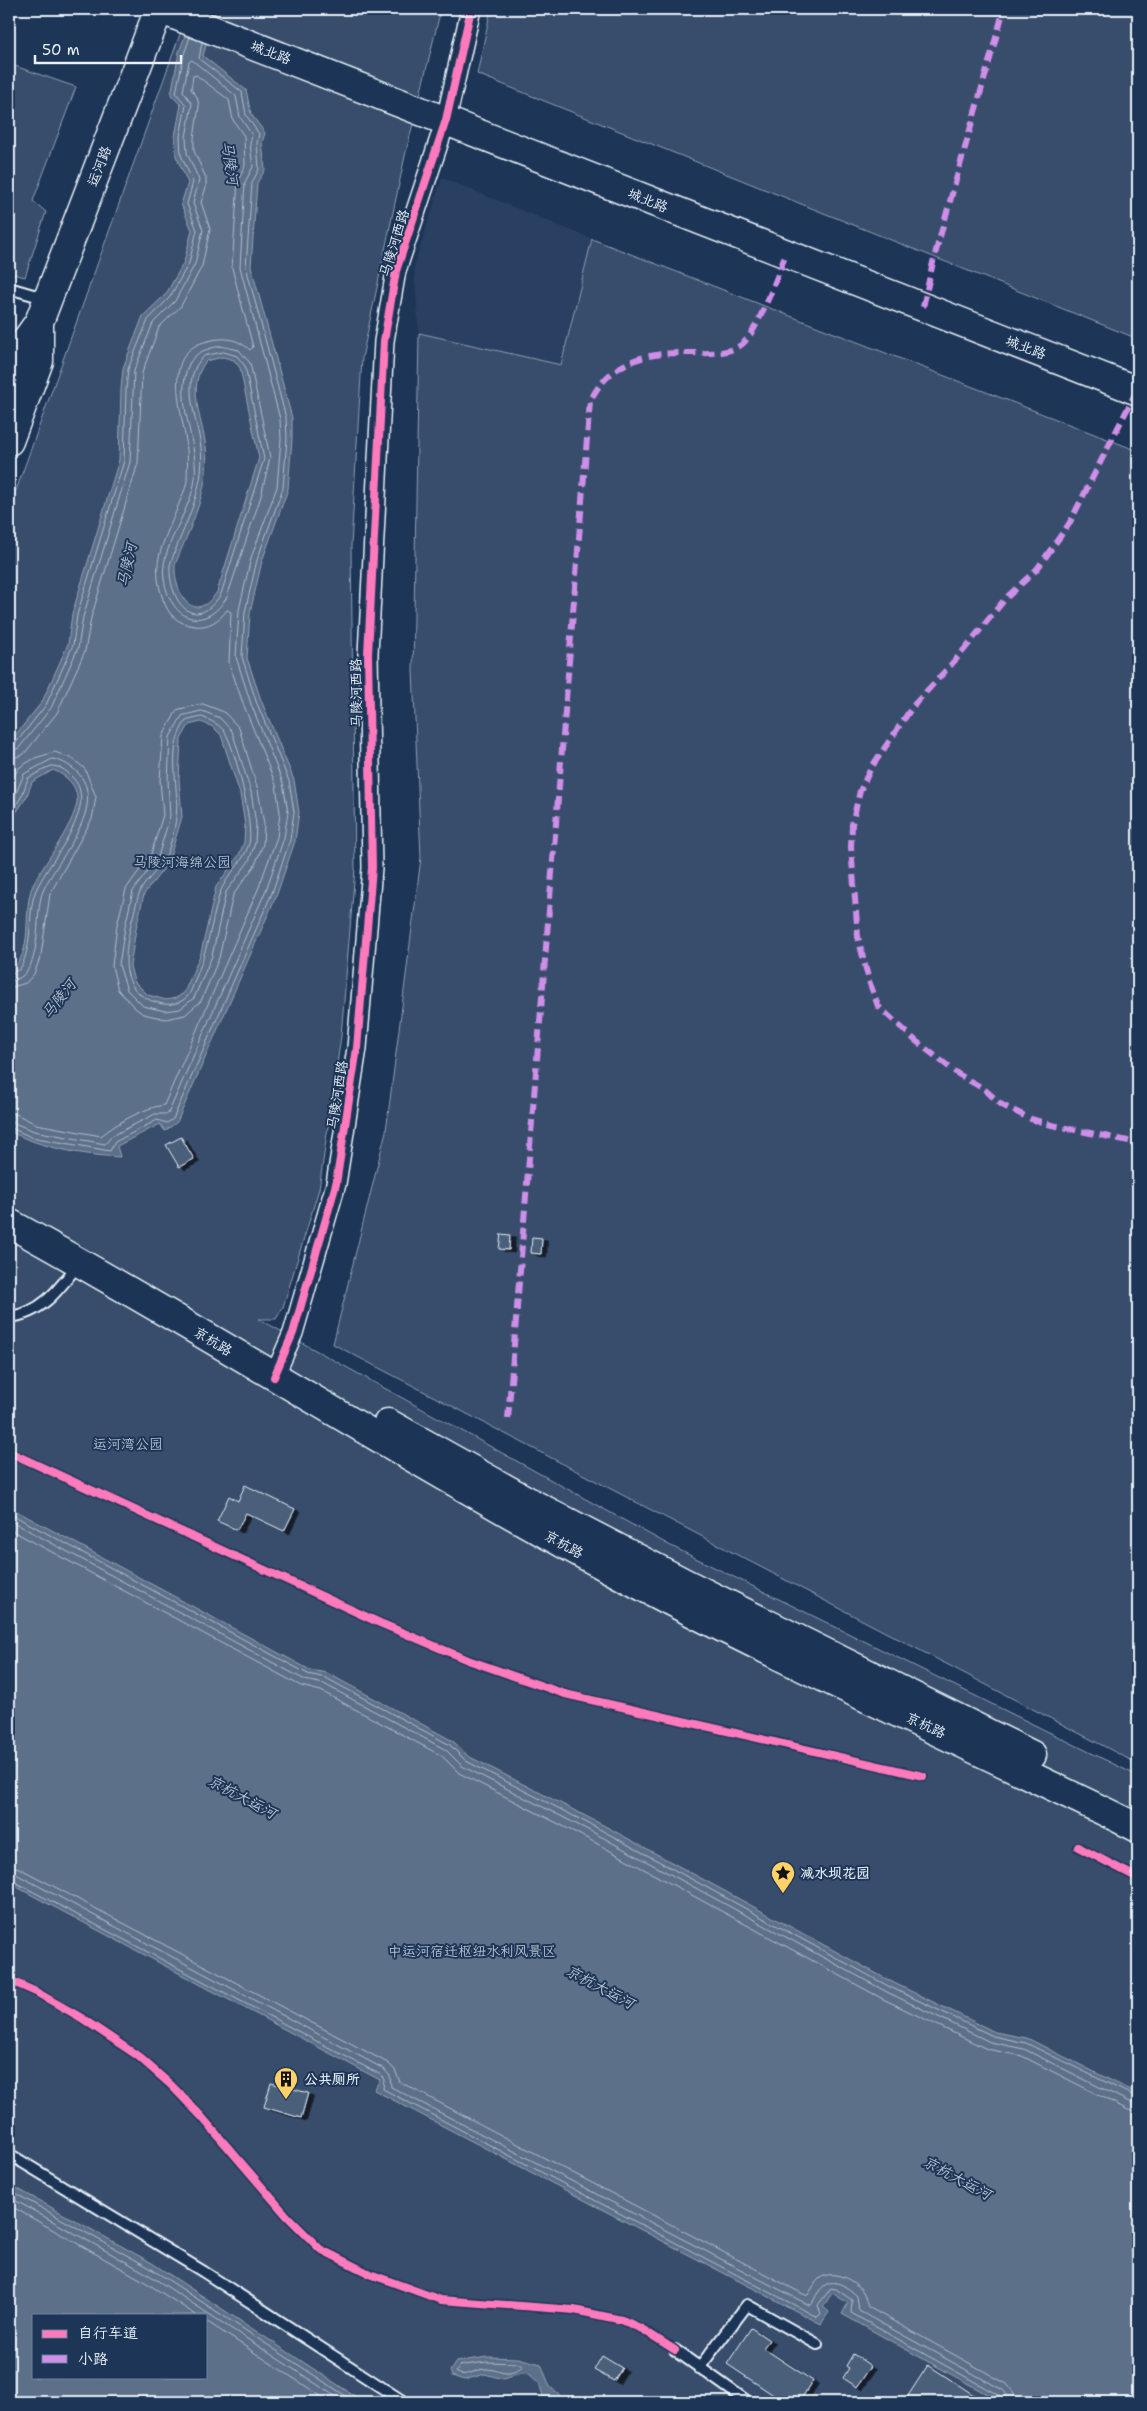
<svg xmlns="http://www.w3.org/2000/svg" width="1147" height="2411" font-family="'Shantell Sans','LXGW WenKai TC',sans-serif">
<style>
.built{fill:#2a4162}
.green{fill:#374d6c;stroke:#909fb2;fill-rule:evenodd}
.water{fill:#5d7089;stroke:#95a4b5;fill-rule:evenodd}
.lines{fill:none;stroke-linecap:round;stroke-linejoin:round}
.shore{stroke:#b0bdcc;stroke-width:1}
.building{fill:#495e7a;stroke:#e8f1f8;filter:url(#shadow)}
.lane-casing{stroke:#e8f1f8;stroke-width:14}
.street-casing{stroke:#e8f1f8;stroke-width:22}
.secondary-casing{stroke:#e8f1f8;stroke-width:31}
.lane{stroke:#1d3557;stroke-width:10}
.street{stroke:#1d3557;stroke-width:19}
.secondary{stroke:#1d3557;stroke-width:28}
.quiet{stroke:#ce8fe9;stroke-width:6;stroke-dasharray:12 6;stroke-linecap:butt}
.cycleway-casing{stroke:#1d3557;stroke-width:11}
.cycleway{stroke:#fd7abc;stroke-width:8}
.labels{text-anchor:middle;stroke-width:4;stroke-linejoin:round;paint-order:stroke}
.street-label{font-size:14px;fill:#e8f1f8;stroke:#1d3557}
.park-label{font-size:14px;fill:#b3c0ce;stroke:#1d3557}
.poi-label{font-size:14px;font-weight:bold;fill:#e8f1f8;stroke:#1d3557;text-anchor:start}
.water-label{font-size:15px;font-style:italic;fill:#b7c4d1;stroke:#1d3557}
</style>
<defs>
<filter id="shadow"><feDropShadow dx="5.5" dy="3" stdDeviation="0" flood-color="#0009"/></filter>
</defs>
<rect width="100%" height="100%" fill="#1d3557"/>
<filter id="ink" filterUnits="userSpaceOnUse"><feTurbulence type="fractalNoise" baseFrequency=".02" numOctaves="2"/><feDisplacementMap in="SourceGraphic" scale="10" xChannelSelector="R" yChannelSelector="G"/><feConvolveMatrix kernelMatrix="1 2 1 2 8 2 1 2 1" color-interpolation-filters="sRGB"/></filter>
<g filter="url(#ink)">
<!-- built -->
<path class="built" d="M442 178 592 239 561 365 419 333 414 267Z"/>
<!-- green -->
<path class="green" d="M189 9H441L405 156 362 358 351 546 355 869 341 1036 319 1189 283 1307 276 1319H259L669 1545 1138 1776V2402H9V510ZM34 2315H206V2377H34Z
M491 9H1138V339L477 74Z
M9 64 76 87 33 201 46 212 25 277 9 273Z
M592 239 1138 451V1764L333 1344 386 1131 421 858 413 671 419 333 561 365Z"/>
<!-- water -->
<path class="water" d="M195 9H216L203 56 246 90 251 114 265 133 262 143 265 170 257 183 251 266 292 418V439L288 489 262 561 250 613 247 658 261 700 294 780 299 812 295 841 277 894 177 1122 165 1131 160 1124 117 1146 120 1157C82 1155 42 1148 9 1131V971C36 955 21 910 33 885 42 866 80 817 77 797 76 784 65 775 53 770L32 782 26 798 9 823V743L42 702 68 644 72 614 119 460 121 389 123 368 143 316 166 294 184 262 192 230 181 204 188 183 176 156 175 136 181 105 171 95 179 52ZM223 357 234 360 240 368 259 458 217 592C193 627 174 593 175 565 190 527 211 488 206 447 202 418 186 387 206 361ZM201 722 213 727 221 735 240 794 245 825 244 842 239 855 216 887 201 953 184 993 176 998 166 1000 148 995 134 981 130 966 136 929 144 894 168 863 182 817 179 780 181 739 189 725Z
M9 1507 310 1670 327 1673 453 1741 468 1756 603 1825 892 1982 995 2032 1027 2038 1138 2094V2402H1001L842 2314 848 2303 832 2293 823 2307 829 2312 821 2324 374 2090 380 2080 9 1883Z
M9 2184 152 2263 364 2402H9ZM34 2315H206V2377H34Z
M487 2357 518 2358 541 2364 550 2387 558 2393 564 2402H545L539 2383 529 2374 521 2373 503 2379 485 2374 464 2380 452 2376 450 2371 456 2362Z"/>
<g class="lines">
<!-- shore -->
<path class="shore" d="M220 346 239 350 250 363 270 457 261 496 227 597C203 635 170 619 164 579 159 551 188 514 194 485 202 446 172 402 189 364 196 351 207 349 220 346Z
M224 352 237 356 245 366 264 459 221 594C194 636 168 600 170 565 183 526 206 490 201 448 198 419 178 380 204 356Z
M203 704 224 712 239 728 258 790 264 824 263 844 255 865 233 895 219 958 201 1001 185 1015 166 1019 143 1014 135 1008 118 990 112 966 117 925 126 889 151 854 163 815 160 780 163 736 177 710Z
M202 711 220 718 232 731 251 792 256 824 255 843 249 861 226 892 212 956 194 998 180 1009 165 1011 143 1006 127 990 119 965 125 927 133 891 158 857 170 816 168 780 170 737 182 716Z
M202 717C211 721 219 724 224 731 235 745 254 826 249 844 243 864 224 877 219 896 211 925 207 952 195 980 193 985 191 993 187 997 180 1004 168 1006 159 1003 108 991 129 934 138 897 142 882 157 873 164 860 170 849 175 829 176 817 180 785 165 749 186 721Z
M9 746 15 744 46 705 73 645 77 615 124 461 126 390 128 369 148 320 170 297 189 263 197 230 187 204 193 182 181 155 180 136 186 105 176 93 184 54 190 37
M9 752 19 748 51 708 78 648 83 617 130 462 134 371 153 323 175 301 195 264 203 230 193 203 199 180 187 153 186 137 192 104 183 91 189 62 192 60 236 96 240 117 252 135 250 144 253 167 245 182 240 267 280 419 281 439 277 487 251 558 239 610 236 657 251 704 283 783 288 812 284 838 266 890 168 1114H155L112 1136 105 1144 34 1131 9 1121
M9 760 24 754 57 713 85 651 91 618 138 463 142 373 159 327 181 306 202 266 210 229 201 202 206 188V178L194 151V138L199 106 197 97 191 89 193 76 196 75 229 100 233 120 244 136 245 166 238 181 232 268 253 347 250 350C237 338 224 337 208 341 157 352 185 418 187 450 188 460 187 471 187 481 186 489 181 498 178 506 165 541 149 562 163 599 168 615 178 624 195 626 208 628 220 620 227 610L231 612 229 663 244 706 276 785 280 813 277 837 259 887 164 1105C143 1108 117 1123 101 1136L36 1124 16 1114 9 1113
M9 791 15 774 20 767 35 758 55 752 73 759 85 769 96 797 92 819 50 894 41 955 34 974 26 983 9 988
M9 804 16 793 24 774 52 759C61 760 69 765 76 771 111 804 57 859 43 891 33 913 46 979 9 981
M9 815 22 796 28 778 51 766C59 766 66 770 71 776 102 804 50 860 37 888 26 910 35 942 20 969L9 975
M9 1127 31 1137 110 1151 115 1142 157 1120 167 1123 173 1119 272 893 290 840 294 812 289 781 256 701 242 657 245 612 257 560 283 488 287 439 286 418 246 267 252 183 259 169 257 143 259 134 246 115 242 92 199 59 202 42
M9 1513 308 1674 326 1678 450 1745 466 1761 601 1830 890 1987 993 2036 1026 2043 1138 2098
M9 1520 305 1680 324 1684 446 1750 462 1766 598 1835 887 1992 990 2042 1024 2049 1131 2103 1138 2105
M9 1529 301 1686 321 1691 442 1756 459 1773 594 1842 883 1999 987 2049 1022 2056 1128 2110 1138 2112
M9 1865 19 1868 388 2063 395 2070 400 2082 805 2295H808C812 2289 815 2282 820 2278 833 2269 855 2280 863 2292 866 2297 866 2302 868 2307L1007 2384 1014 2393 1016 2402
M9 1873 16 1874 384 2069 390 2076 391 2087 809 2305 812 2304C823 2278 836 2276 857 2296L859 2311 1003 2390 1008 2396 1009 2402
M9 1879 381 2075 384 2080 383 2089 817 2317 821 2314 818 2305 831 2288 836 2289 852 2300 851 2313 1000 2396 1002 2402
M9 2190 150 2268 355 2402
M9 2197 146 2273 344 2402
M9 2205 142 2280 196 2315
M206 2321 330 2402
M487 2362 517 2363 523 2366C507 2380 500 2369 486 2369 475 2369 465 2379 456 2372L460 2366Z"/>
</g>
<!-- building -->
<path class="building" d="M181 1137 194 1159 179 1167 166 1145Z
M501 1234 510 1235 509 1250 499 1249Z
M532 1237 542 1238 541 1254 531 1253Z
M245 1485 295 1509 284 1531 246 1513 237 1530 217 1521 229 1496 238 1501Z
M271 2083 308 2093 301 2118 264 2107Z
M751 2328 769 2340 763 2348 813 2381 799 2402H784L727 2364Z
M853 2354 871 2366 857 2387 843 2378 849 2368 846 2366Z
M602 2356 622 2368 614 2381 594 2370Z
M928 2365 980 2399 978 2402H904Z"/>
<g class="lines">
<!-- lane casing -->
<g class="lane-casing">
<path id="lane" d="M9 288 47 299
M9 1317C42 1314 60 1288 79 1263
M9 2154 204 2272 404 2402
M675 2350 748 2402
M699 2368 747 2305 817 2344"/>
</g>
<!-- street casing -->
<g class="street-casing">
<path id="street" d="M274 1377 293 1333 336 1184 357 1048 372 868 368 654 384 341 396 271 446 120 471 9"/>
</g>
<!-- secondary casing -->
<g class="secondary-casing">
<path id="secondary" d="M159 9 1138 391
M9 368 12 360 39 322 159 9
M9 441 39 361V322
M9 1223C214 1336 411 1462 617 1573 788 1665 965 1742 1138 1828
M388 1423 535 1505 685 1583 1032 1755"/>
</g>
<!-- lane -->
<use href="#lane" class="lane"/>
<!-- street -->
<use href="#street" class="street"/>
<!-- secondary -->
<use href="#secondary" class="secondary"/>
<!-- quiet -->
<path class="quiet" d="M923 307 934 258 1004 9
M1137 390 1069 524 1037 569 1005 599 959 656 913 706 871 768 860 791 852 824 851 847 858 937 869 981 878 1006 916 1041 958 1074 984 1089 1002 1105 1031 1119 1052 1125 1138 1143
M508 1419 590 401C610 361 646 352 689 353 705 353 726 355 741 345 758 333 777 275 786 254"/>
<!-- cycleway casing -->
<g class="cycleway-casing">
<path id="cycleway" d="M274 1377 293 1333 336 1184 357 1048 372 868 368 654 384 341 396 271 446 120 471 9
M9 1452 380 1623 468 1660 565 1694 923 1776
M1078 1847 1138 1878
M9 1980 36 1992 80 2017 138 2056 171 2085 201 2116 287 2216 320 2249 370 2274 441 2300 574 2310 622 2320 642 2329 675 2350"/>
</g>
<!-- cycleway -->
<use href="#cycleway" class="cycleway"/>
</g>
</g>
<!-- icons -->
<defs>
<g id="sight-pin" transform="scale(1.25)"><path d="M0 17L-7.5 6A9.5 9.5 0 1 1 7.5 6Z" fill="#ffd166" stroke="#1d3557"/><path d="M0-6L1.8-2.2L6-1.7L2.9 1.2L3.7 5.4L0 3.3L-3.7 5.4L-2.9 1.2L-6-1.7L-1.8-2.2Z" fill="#111"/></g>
<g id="building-pin" transform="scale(1.25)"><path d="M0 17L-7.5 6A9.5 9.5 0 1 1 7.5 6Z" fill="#ffd166" stroke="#1d3557"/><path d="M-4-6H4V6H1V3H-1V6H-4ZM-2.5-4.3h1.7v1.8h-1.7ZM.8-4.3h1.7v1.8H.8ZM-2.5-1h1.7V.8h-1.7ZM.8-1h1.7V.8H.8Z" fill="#111"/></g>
</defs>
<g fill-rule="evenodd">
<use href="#sight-pin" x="783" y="1873"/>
<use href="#building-pin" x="286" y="2079"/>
</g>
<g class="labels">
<!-- street labels -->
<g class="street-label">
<text transform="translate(271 52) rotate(21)" y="5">城北路</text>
<text transform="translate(99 166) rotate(-69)" y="5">运河路</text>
<text transform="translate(648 200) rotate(22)" y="5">城北路</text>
<text transform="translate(394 243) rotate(-73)" y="5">马陵河西路</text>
<text transform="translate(1026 347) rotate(21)" y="5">城北路</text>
<text transform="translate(356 693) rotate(-91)" y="5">马陵河西路</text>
<text transform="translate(337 1095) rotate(-81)" y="5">马陵河西路</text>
<text transform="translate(213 1341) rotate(31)" y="5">京杭路</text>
<text transform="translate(564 1544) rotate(29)" y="5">京杭路</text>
<text transform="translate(926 1725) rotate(25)" y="5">京杭路</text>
</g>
<!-- park labels -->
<g class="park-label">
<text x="182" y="867">马陵河海绵公园</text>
<text x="128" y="1449">运河湾公园</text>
<text x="472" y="1956">中运河宿迁枢纽水利风景区</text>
</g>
<!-- poi labels -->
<g class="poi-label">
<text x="800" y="1878">减水坝花园</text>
<text x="304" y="2084">公共厕所</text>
</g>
<!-- water labels -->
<g class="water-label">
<text transform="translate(230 163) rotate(82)" y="5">马陵河</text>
<text transform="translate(127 565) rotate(-78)" y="5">马陵河</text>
<text transform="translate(59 999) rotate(-52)" y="5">马陵河</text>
<text transform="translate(242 1797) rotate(28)" y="5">京杭大运河</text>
<text transform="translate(600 1987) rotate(28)" y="5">京杭大运河</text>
<text transform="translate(957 2178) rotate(28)" y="5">京杭大运河</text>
</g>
</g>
<!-- margin -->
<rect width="1147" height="2411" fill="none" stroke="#1d3557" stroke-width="30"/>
<rect x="15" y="15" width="1117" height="2381" fill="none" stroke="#e8f1f8" stroke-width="2" filter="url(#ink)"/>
<!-- legend -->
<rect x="32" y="2314" width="175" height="65" fill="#1d3557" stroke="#6e8097"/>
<rect x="42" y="2330" width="25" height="8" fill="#fd7abc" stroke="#6e8097"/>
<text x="78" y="2338" font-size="15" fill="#e8f1f8">自行车道</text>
<rect x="42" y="2355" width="25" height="8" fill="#ce8fe9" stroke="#6e8097"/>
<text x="78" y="2364" font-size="15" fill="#e8f1f8">小路</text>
<!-- scale -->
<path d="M35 55v8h146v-8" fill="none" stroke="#e8f1f8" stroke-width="2.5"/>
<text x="42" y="55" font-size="15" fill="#e8f1f8" stroke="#1d3557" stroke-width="4" paint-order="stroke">50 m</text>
</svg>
